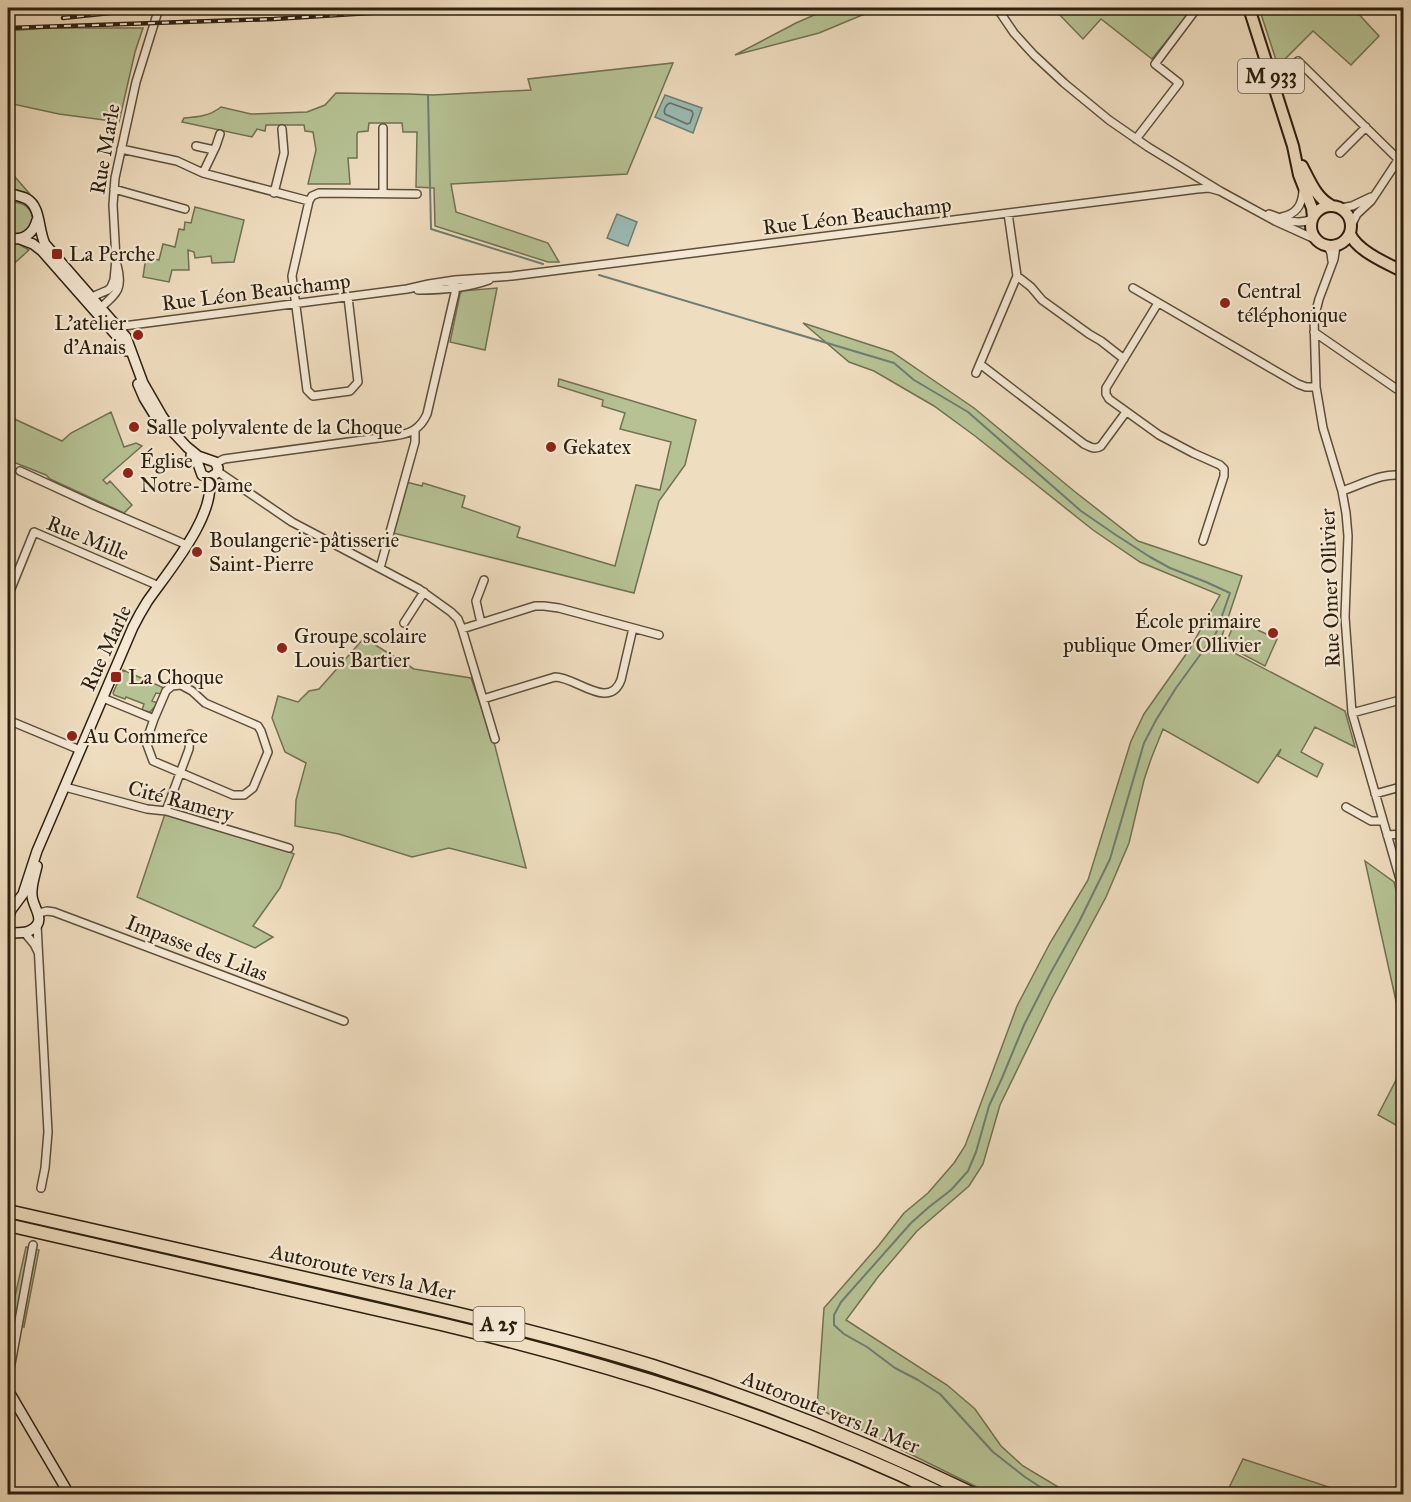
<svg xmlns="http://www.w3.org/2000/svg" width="1411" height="1502" font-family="'IM FELL Great Primer',serif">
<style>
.green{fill:#b6c294;stroke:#717152;stroke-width:1.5}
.water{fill:#9abbb5;stroke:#6e7d73;stroke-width:1.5}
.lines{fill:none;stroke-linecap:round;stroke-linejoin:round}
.shore{stroke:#636e62;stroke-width:1.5}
.stream{stroke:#6e7d73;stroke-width:2}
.street-casing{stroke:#5d4f3b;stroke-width:10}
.secondary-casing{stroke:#2c200f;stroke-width:12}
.primary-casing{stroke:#2c200f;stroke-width:14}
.highway-casing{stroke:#2c200f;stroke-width:15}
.street{stroke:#f5e9d5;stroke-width:7}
.secondary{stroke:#f5e9d5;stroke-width:9}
.primary{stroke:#efddbf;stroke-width:10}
.highway{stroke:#efddbf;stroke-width:12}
.rail-casing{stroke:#2c200f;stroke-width:4.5}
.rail{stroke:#f5e9d5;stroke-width:2;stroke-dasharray:7;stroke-linecap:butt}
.poi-dot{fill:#8f2418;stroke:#f5e9d5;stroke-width:2}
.labels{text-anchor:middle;stroke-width:4.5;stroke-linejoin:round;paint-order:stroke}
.shield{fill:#f5e9d5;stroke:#685c4a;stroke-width:1.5}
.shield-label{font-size:20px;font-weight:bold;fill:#2c200f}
.street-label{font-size:21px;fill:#2c200f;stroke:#f5e9d5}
.poi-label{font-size:21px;fill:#2c200f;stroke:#f5e9d5;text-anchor:start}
</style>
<rect width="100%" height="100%" fill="#efddbf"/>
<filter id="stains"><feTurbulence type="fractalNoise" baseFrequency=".00333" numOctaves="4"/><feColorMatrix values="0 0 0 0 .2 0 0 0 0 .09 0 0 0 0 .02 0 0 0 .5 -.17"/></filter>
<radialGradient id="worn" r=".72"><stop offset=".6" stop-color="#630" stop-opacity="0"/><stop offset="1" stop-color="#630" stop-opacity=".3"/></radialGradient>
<!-- green -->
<path class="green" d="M830 8H879L819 33 735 55 796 23Z
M1053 8H1193L1152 59 1101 19 1083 39Z
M1259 8H1353L1379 36 1351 65 1313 31 1278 66Z
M45 28H143L135 52 119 122 59 114 8 103V31Z
M673 63 627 174 451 184 456 212 548 243 559 262H548L435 226 434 188 416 187 417 132H403L402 123H369L368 131 358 132 357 134V158H348L350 184H308L316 150 313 132 305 131 304 125H266L265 131 257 129 252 137 182 122 184 118C197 117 210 116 221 107L251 114 307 112 325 105 336 93 409 94 433 95 531 90 528 79Z
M8 169 29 193 8 190Z
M13 202C44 204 34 242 8 232V204Z
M195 207 244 220 234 262 212 263 211 256 195 258 194 252 188 250 189 270H172L169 282 143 277 146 257 159 260 163 244 175 247 179 229 184 230 185 222 191 223Z
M8 238 29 250 8 269Z
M497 288 485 350 450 342 460 294 462 291Z
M803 323 892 352 974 408 1074 491 1138 541 1242 576 1219 645 1345 711 1355 747 1315 727 1301 752 1323 764 1317 777 1278 756 1281 749 1258 783 1163 729 1151 759 1144 780 1129 843 1106 897 1051 1000 1000 1105 983 1164 969 1186 917 1231 878 1277 846 1320 947 1385 975 1409 1001 1446 1023 1466 1070 1494H991L817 1408 824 1308 879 1245 904 1213 928 1193 954 1163 965 1146 1017 1006 1050 943 1088 880 1131 741 1144 714 1189 650 1220 595 1140 562 1093 530 975 436 934 406 874 371 849 362Z
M559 379 696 420 685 465 659 501 634 593 393 533 406 482 422 486 423 483 465 496 462 507 520 527 517 537 615 566 636 485 660 490 671 442 620 429 625 413 602 406 603 400 558 386Z
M111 412 124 447 136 443 142 446 103 480 107 484 110 481 132 505 124 513 50 479 46 475 8 460V416L62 441 71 433Z
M1236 620 1277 639 1265 666 1225 645Z
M364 638 414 669 471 678 495 746 526 868 449 848 412 857 339 834 295 826 296 800 306 763 285 752 272 718 278 696 298 702 309 691 319 689Z
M123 670 164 688 162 694 156 693 152 701 158 703 150 712 142 710 144 704 126 697 125 699 114 695 113 693Z
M165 814 276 846 294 854 280 888 253 926 273 937 255 948 137 897Z
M1365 861 1394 882 1403 918V1129L1378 1115 1396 1080 1403 1046 1400 1019Z
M26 1247 39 1250 24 1327 9 1323Z
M1243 1459 1341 1491V1494H1226Z"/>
<!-- water -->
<path class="water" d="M665 95 702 108 693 133 655 117Z
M617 214 637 222 628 246 607 238Z"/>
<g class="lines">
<!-- shore -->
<path class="shore" d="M670 103 692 111 693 114 690 123 687 124 665 114C663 111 666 104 670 103Z"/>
<!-- stream -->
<path class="stream" d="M428 95 431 229 543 264
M599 275 894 363 914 380 968 412 1081 511 1116 535 1150 557 1170 568 1206 582 1230 593 1216 633 1176 688 1156 720 1144 743 1110 859 1079 922 1050 974 1024 1025 1002 1078 989 1106 976 1152 968 1171 951 1190 929 1207 911 1223 841 1302 834 1315V1325L844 1334 867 1347 895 1368 918 1380 940 1394 993 1452 1025 1477 1051 1494"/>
<!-- street casing -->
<g class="street-casing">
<path id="street" d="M997 8 1014 33 1034 55 1064 83 1109 120 1148 147 1220 191 1275 221 1317 240
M1298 61 1398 159
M1136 139 1179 83 1155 64 1197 8
M196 146 214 150
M121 149 177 161 203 173 309 201 292 276 307 390 313 396 350 391 358 382 348 297
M1340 153 1366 127
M203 173 216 146 220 134
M114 189 185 209
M274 193 284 153 282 129
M383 193V128
M309 201 312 196 319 193 417 194
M1341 208 1352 206 1371 197
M1269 214C1284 219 1297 226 1312 219
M1282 217C1296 214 1302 206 1303 191
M1352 224 1357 214 1371 201 1404 151
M1328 246 1331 253 1332 261
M1336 246 1334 259 1319 299 1314 319 1316 387 1323 428 1342 491 1346 513 1348 536 1345 617 1352 713 1404 893
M1017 276 1031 287 1042 300 1089 334 1101 341 1124 359
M1133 288 1298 384 1306 387H1316
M418 290C442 290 467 288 489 280
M88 300 94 296 108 290 111 287 114 280 116 259 113 205 115 178 136 82 159 8
M1158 303 1106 388V394L1109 399 1159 435 1193 453 1220 465 1224 469V476L1203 541
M98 310C116 294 124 290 117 265
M116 327 407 289 429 284 455 280 512 276 1197 189 1209 188 1220 191
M1314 332 1404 394
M980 364 1084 444C1090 447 1095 450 1101 446L1126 412
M976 373 1017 276 1008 213
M216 463 224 459 393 436C409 434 420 430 427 414L455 293V280
M20 471 96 506 187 545
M217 471 292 522 419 589 451 612 458 619 462 629 495 739
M1342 491C1361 485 1384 471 1404 476
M380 568 415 442V430
M8 596 34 532 159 586
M404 623 424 592
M481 623 476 601 484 580
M462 629 535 606H544L559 608 659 635
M103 698 154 719 146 742 153 761 233 795H244L253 788 268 752 261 731 258 726 205 703 192 691 181 685 172 686 166 691 154 719
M483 699 555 677C576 677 609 711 621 680L633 628
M1352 713 1404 699
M8 720 80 750
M65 787 147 809 166 811 289 848
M1375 794 1404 786
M1346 807 1371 821H1383
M166 811 189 749 190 734
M1387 835 1404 834
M39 913 47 911 54 912 344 1021
M37 925 48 1132 45 1168 41 1188
M24 932 34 944 38 952
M8 1380 33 1245"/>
</g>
<!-- secondary casing -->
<g class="secondary-casing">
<path id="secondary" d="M8 193C14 195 21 196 27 199 41 207 38 230 45 244L126 337 143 383 162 416 173 432 187 447 198 456 215 462 218 468 217 473 209 478
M8 238C22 241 33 235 37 220
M20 239 33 244 42 251 116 335 127 351
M138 384 144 398 160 424
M191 455 197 461 202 475 209 478
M8 919 11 910 23 894 37 851 133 627C137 619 142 610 147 602 167 573 217 515 209 478
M8 934C15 931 24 935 31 930 48 921 32 907 32 895 31 886 35 875 37 866
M8 1390 69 1494"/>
</g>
<!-- primary casing -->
<g class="primary-casing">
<path id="primary" d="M1249 8 1293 146 1299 175 1312 208 1313 217
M1302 166C1310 181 1316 198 1332 206
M1311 226a20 20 0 1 1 40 0a20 20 0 1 1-40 0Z
M1350 234C1357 251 1388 264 1404 272"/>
</g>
<!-- highway casing -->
<g class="highway-casing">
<path id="highway" d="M8 1211C120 1236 232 1262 344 1287 448 1311 552 1335 653 1366 763 1401 870 1444 973 1494
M8 1225 441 1324C613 1365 782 1417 942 1494"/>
</g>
<!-- street -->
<use href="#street" class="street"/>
<!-- secondary -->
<use href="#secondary" class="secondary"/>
<!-- primary -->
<use href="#primary" class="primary"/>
<!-- highway -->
<use href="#highway" class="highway"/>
<!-- rail casing -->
<g class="rail-casing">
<path id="rail" d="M8 12 76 9
M63 18 129 11 206 8
M8 28 274 19 450 8"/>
</g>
<!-- rail -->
<use href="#rail" class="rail"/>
</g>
<!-- markers -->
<g class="poi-dot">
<rect x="51" y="248" width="12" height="12" rx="3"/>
<circle cx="1225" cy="303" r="6"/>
<circle cx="138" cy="335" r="6"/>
<circle cx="134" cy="427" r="6"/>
<circle cx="551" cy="447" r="6"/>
<circle cx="128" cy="473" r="6"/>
<circle cx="197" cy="552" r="6"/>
<circle cx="1273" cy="633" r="6"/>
<circle cx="282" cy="648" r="6"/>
<rect x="110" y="671" width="12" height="12" rx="3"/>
<circle cx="72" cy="736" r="6"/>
</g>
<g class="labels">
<!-- shield labels -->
<g class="shield">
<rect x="1238" y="59" width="66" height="34" rx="4.5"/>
<rect x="473.5" y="1307" width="51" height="34" rx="4.5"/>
</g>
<g class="shield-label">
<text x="1271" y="83">M 933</text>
<text x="499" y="1331">A 25</text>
</g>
<!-- street labels -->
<g class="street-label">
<text transform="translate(105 149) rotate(-80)" y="7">Rue Marle</text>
<text transform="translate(857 216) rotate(-7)" y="7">Rue Léon Beauchamp</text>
<text transform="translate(256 292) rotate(-7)" y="7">Rue Léon Beauchamp</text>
<text transform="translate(88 538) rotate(22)" y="7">Rue Mille</text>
<text transform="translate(1330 588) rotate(-92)" y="7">Rue Omer Ollivier</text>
<text transform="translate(106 648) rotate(-65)" y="7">Rue Marle</text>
<text transform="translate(181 801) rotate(15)" y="7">Cité Ramery</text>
<text transform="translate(197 948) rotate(21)" y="7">Impasse des Lilas</text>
<text transform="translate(363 1272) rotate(13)" y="7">Autoroute vers la Mer</text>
<text transform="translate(831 1412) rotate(22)" y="7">Autoroute vers la Mer</text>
</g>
<!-- poi labels -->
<g class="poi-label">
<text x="69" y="261">La Perche</text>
<text x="1237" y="298">Central<tspan x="1237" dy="24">téléphonique</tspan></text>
<text x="126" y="330" text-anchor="end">L'atelier<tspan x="126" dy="24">d'Anais</tspan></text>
<text x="146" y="434">Salle polyvalente de la Choque</text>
<text x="563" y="454">Gekatex</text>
<text x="140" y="468">Église<tspan x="140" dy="24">Notre-Dame</tspan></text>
<text x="209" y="547">Boulangerie-pâtisserie<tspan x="209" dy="24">Saint-Pierre</tspan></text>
<text x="1261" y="628" text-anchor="end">École primaire<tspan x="1261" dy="24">publique Omer Ollivier</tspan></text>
<text x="294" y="643">Groupe scolaire<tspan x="294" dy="24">Louis Bartier</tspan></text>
<text x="128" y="684">La Choque</text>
<text x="84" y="743">Au Commerce</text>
</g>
</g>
<!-- margin -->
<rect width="1411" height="1502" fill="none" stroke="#efddbf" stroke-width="30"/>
<rect x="9" y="9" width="1393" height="1484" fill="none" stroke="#2c200f" stroke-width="3"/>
<rect x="15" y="15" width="1381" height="1472" fill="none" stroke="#2c200f" stroke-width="1.5"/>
<rect width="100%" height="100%" filter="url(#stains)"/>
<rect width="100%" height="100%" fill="url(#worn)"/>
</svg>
